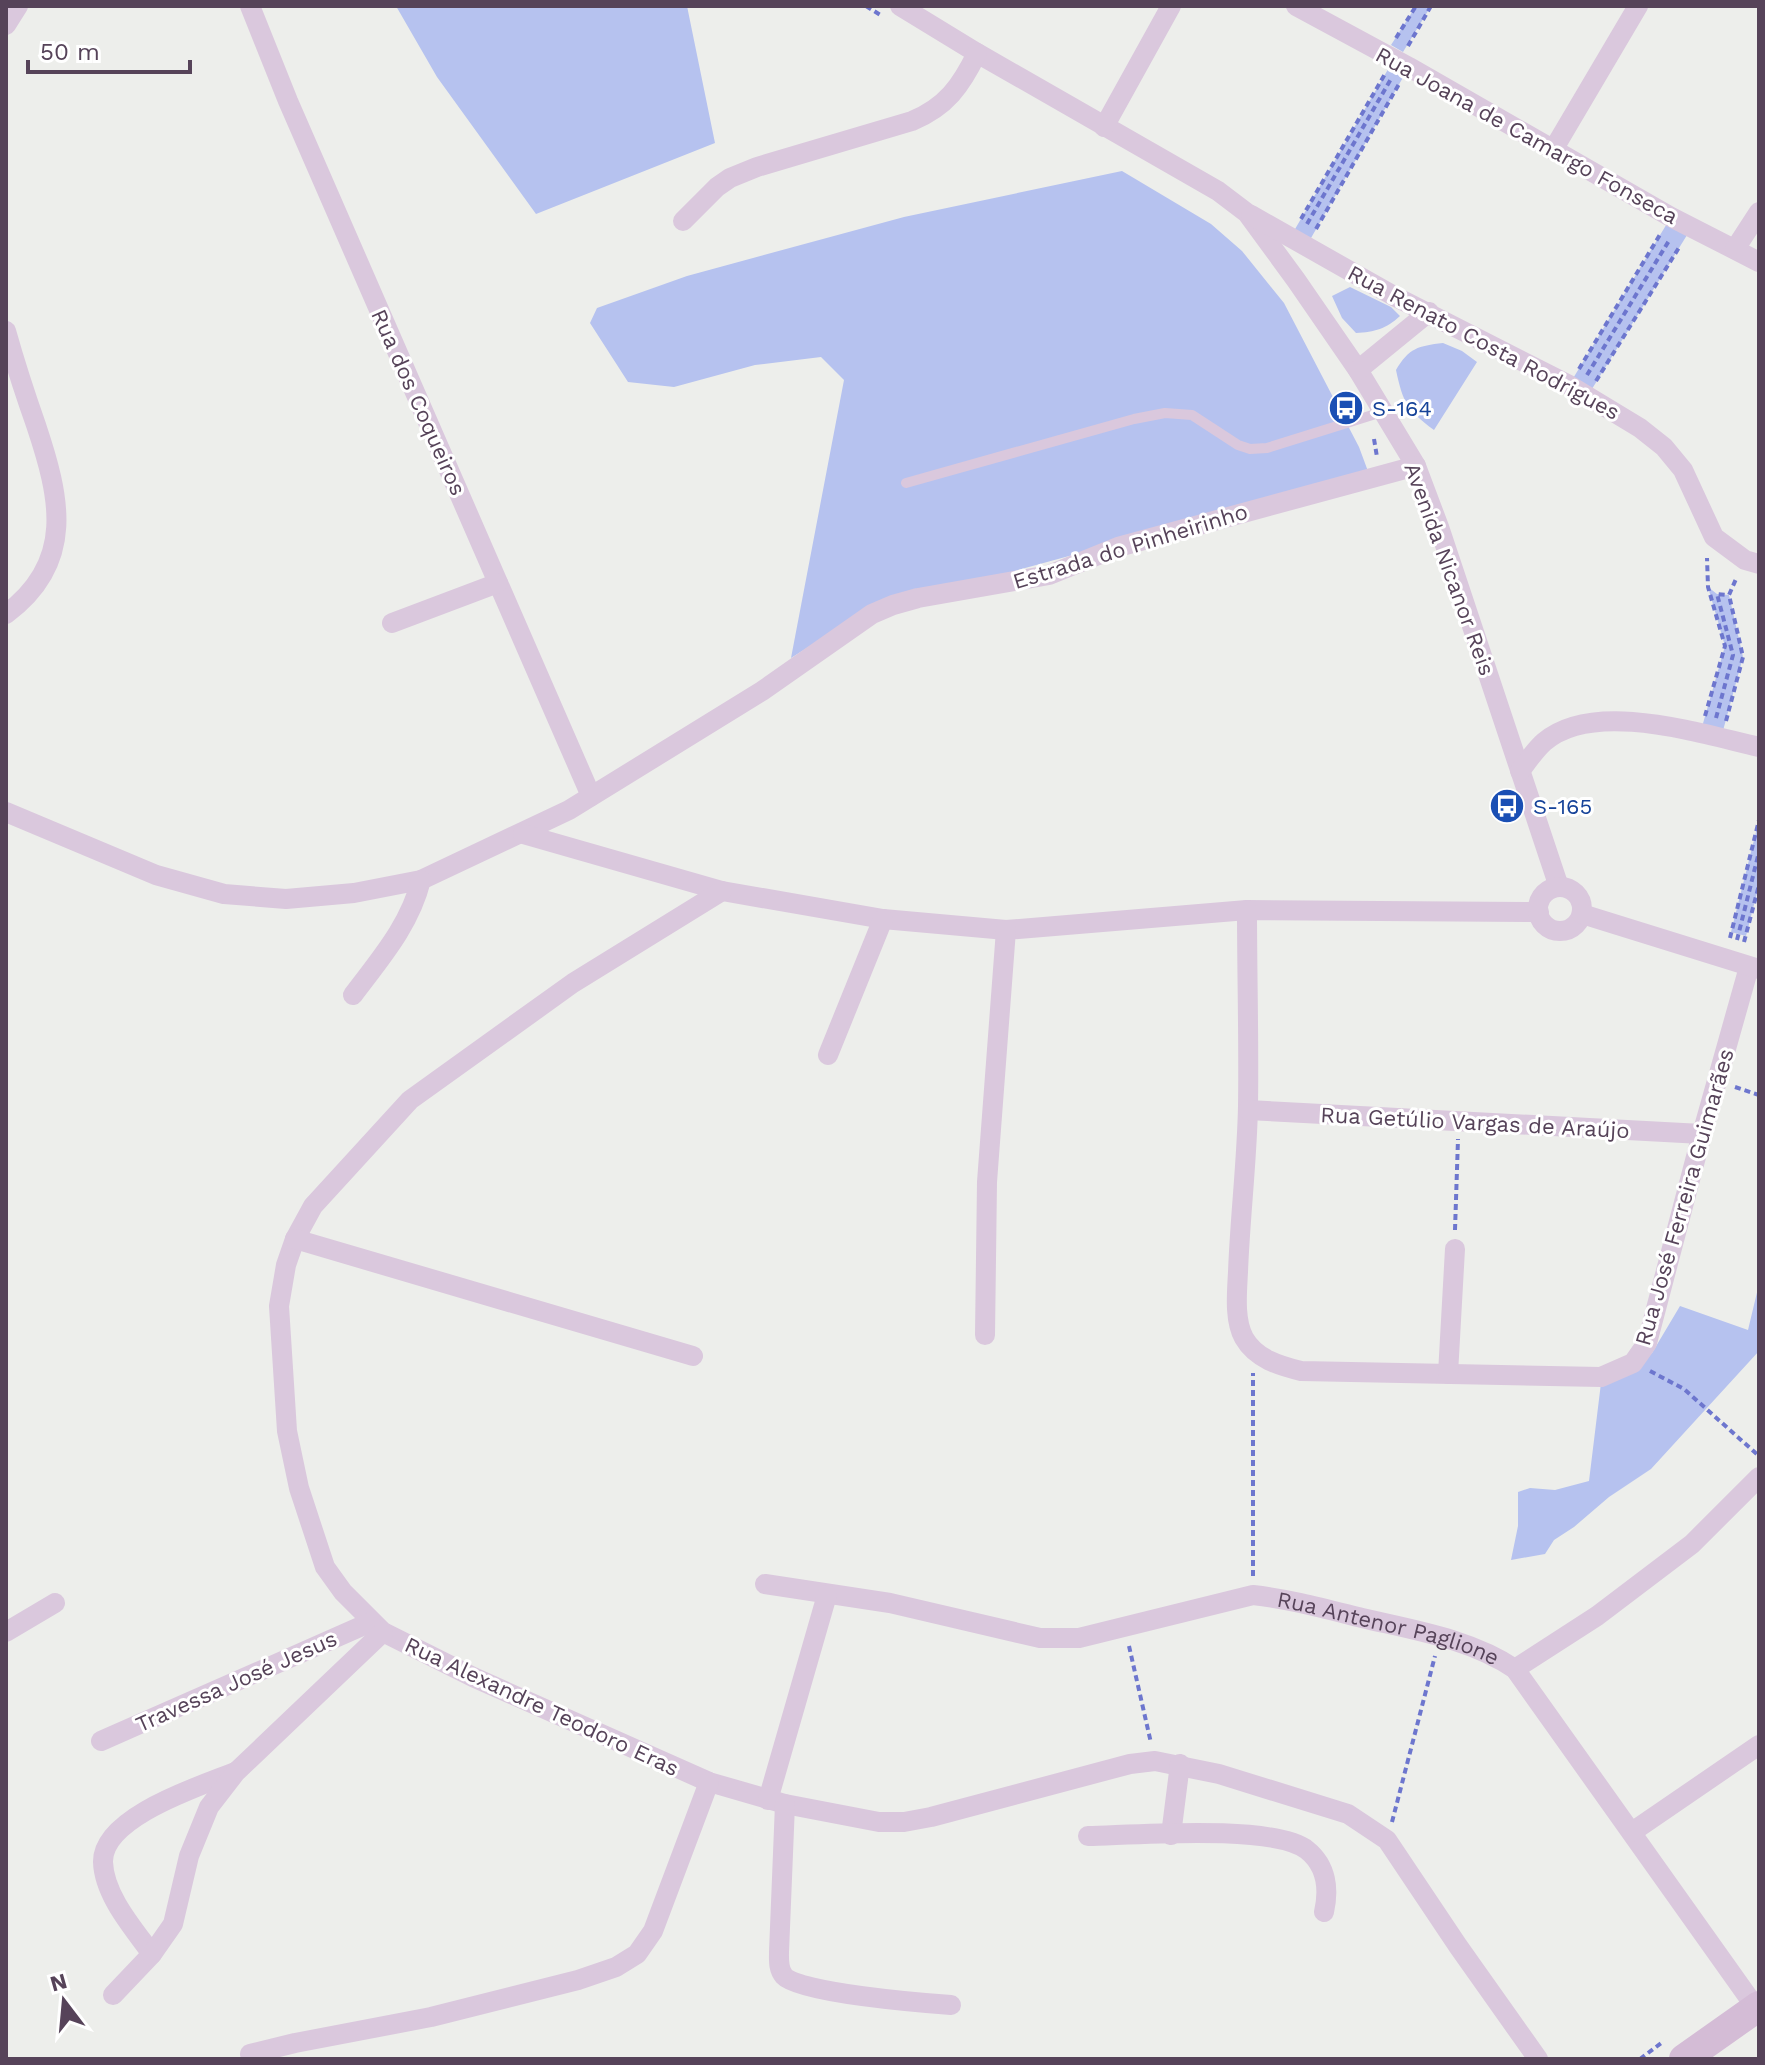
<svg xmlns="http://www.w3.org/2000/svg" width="1765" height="2065" font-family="'Work Sans',sans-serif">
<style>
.green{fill:#b6c2ef}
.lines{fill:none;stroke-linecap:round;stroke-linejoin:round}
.path{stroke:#6d76ce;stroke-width:4;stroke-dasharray:6 4;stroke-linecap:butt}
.lane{stroke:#dac8dd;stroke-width:10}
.street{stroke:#dac8dd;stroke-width:20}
.secondary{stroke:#d4bcd6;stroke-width:30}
.labels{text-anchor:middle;stroke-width:6;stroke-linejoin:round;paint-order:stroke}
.street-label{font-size:22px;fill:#564359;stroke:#fff}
.transit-label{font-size:22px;fill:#164399;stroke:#fff;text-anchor:start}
</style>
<rect width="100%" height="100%" fill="#edeeeb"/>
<!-- green -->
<path class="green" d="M396 6H687L715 143 536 214 437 77Z
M1416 6H1431L1403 52 1391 45Z
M1394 59 1409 67 1307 245 1291 236Z
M1122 171 1211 224 1242 251 1284 303 1359 447 1369 474 864 612 791 658 844 380 821 357 755 365 674 387 628 382 590 323 597 308 687 276 904 217Z
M1671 217 1692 227 1587 397 1569 385Z
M1350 287 1391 307 1400 316C1386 329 1375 332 1356 333L1342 318 1332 296Z
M1443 343 1462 351 1477 362 1434 430C1407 410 1403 403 1396 370 1409 348 1418 346 1443 343Z
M1708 587 1717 594 1729 595 1743 657 1721 738 1700 734 1725 646Z
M1759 820V885L1746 936 1731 932Z
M1759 1284V1351L1651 1469 1609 1497 1574 1527 1554 1540 1545 1554 1511 1560 1518 1526V1492L1530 1488 1555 1490 1589 1481 1601 1383 1652 1353 1680 1306 1748 1330Z"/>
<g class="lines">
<!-- path -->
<path class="path" d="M866 6 882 16
M1396 38 1416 6
M1408 46 1431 6
M1301 219 1385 74
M1307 224 1391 79
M1316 229 1399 84
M1579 369 1661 233
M1587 375 1670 239
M1596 381 1680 246
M1374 439 1377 457
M1705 716 1725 646 1708 587 1707 558
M1716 718 1733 655 1717 594 1728 595
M1726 721 1743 657 1729 595 1736 579
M1730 938 1759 820
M1737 940 1759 852
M1744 942 1759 885
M1735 1087 1759 1095
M1455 1230 1458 1139
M1650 1371 1684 1389 1759 1456
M1253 1576V1373
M1129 1646 1151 1743
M1392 1822 1435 1656
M1640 2059 1664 2041"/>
<!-- lane -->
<path class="lane" d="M906 483 1134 419 1165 413 1192 415 1238 445 1250 449 1267 448 1382 412"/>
<!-- street -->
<g class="street">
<path d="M250 6 288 101 591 796"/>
<path d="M900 6 977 53 1218 191 1247 213 1296 280 1358 370 1416 466 1439 527 1559 887"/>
<path d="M1296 6 1409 67 1671 217 1759 262"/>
<path d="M6 25 18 6"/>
<path d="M1104 127 1171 6"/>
<path d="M1553 150 1638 6"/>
<path d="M1251 215 1394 296 1569 385 1640 428 1664 447 1683 470 1714 537 1745 560 1759 564"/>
<path d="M683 221 717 187 730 178 757 167 912 121C946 107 961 86 977 53"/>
<path d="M1735 249 1759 212"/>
<path d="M6 331C15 363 25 394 36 425 60 497 76 562 6 614"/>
<path d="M1358 370 1429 312"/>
<path d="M392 623 498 583"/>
<path d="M1520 771C1527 762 1535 750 1544 742 1594 699 1701 734 1759 747"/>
<path d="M6 812 156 875 224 894 286 899 354 893 421 880 569 810 762 691 872 614 893 605 918 598 1049 575 1118 547 1416 466"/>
<path d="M523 834 722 891 883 919 1006 930 1247 910 1539 912"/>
<circle cx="1560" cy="909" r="22"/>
<path d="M722 891 573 983 410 1100 313 1206 295 1239 286 1265 279 1306 287 1431 299 1488 325 1567 343 1592 383 1632 473 1677 709 1782 785 1804 879 1822H904L931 1817 1130 1764 1155 1761 1219 1774 1348 1814 1387 1840 1458 1946 1538 2059"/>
<path d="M1247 910C1247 975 1249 1041 1248 1106 1247 1161 1240 1217 1238 1272 1237 1292 1234 1320 1244 1338 1256 1359 1280 1366 1301 1371L1601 1377 1633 1363 1647 1343 1702 1134 1749 967"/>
<path d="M1582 914 1759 969"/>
<path d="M353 995C380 959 410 925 421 880"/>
<path d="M828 1055 883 919"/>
<path d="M1248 1110 1702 1134"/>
<path d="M295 1239 693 1356"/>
<path d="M985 1335 987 1182 1006 930"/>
<path d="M1448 1374 1455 1249"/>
<path id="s1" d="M765 1584 890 1603 1040 1638H1079L1253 1595C1290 1599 1326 1609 1362 1618 1413 1630 1471 1639 1515 1669L1756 2008"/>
<path d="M6 1632 55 1603"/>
<path d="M1515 1669 1597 1616 1692 1544 1759 1477"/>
<path d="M101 1741 371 1622"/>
<path d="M768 1800 827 1595"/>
<path d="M785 1804 779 1952C779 1960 778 1969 784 1976 799 1993 923 2003 951 2005"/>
<path d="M1632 1832 1759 1745"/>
<path d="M1171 1835 1180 1764"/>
<path d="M1088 1836C1134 1835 1274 1824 1307 1850 1327 1866 1329 1890 1324 1912"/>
<path d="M152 1954C133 1928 104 1895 103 1862 102 1817 200 1786 235 1772"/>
<path d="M113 1995 152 1954 173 1924 189 1856 209 1807 236 1772 383 1632"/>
<path d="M250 2054 295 2043 431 2017 578 1980 616 1967 637 1954 653 1931 709 1782"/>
</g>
<!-- secondary -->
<path class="secondary" d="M1684 2059 1759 2006"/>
</g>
<!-- icons -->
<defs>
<g id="bus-disc" transform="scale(1.8)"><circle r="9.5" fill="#1a4fb4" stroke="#fff"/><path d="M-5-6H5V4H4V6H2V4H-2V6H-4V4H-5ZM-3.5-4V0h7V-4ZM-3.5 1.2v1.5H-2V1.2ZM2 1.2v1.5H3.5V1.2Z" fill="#fff"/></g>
</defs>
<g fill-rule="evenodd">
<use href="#bus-disc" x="1346" y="408"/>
<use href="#bus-disc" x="1507" y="806"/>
</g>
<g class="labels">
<!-- street labels -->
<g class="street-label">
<text transform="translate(1527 135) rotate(29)" y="8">Rua Joana de Camargo Fonseca</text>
<text transform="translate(1484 342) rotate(28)" y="8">Rua Renato Costa Rodrigues</text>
<text transform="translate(419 402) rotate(66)" y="8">Rua dos Coqueiros</text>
<text transform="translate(1130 546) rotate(-17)" y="8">Estrada do Pinheirinho</text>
<text transform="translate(1450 569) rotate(70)" y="8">Avenida Nicanor Reis</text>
<text transform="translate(1475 1122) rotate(3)" y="8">Rua Getúlio Vargas de Araújo</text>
<text transform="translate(1684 1197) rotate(-74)" y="8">Rua José Ferreira Guimarães</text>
<text dy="8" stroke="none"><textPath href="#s1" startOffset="638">Rua Antenor Paglione</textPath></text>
<text transform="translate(236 1681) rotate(-24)" y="8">Travessa José Jesus</text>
<text transform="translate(542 1706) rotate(25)" y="8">Rua Alexandre Teodoro Eras</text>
</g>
<!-- transit labels -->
<g class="transit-label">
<text x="1372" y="416">S-164</text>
<text x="1533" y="814">S-165</text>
</g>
</g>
<!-- border -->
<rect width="1765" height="2065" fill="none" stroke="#564359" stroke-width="16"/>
<!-- north arrow -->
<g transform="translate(64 2001) rotate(344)" stroke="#ffffff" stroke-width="6" paint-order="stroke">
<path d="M0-6L14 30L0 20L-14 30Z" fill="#564359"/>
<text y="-12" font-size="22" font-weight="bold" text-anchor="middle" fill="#564359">N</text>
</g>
<!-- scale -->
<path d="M28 60v12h162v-12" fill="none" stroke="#564359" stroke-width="4"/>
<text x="40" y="60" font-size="24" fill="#564359" stroke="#ffffff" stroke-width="6" paint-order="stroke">50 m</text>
</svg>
